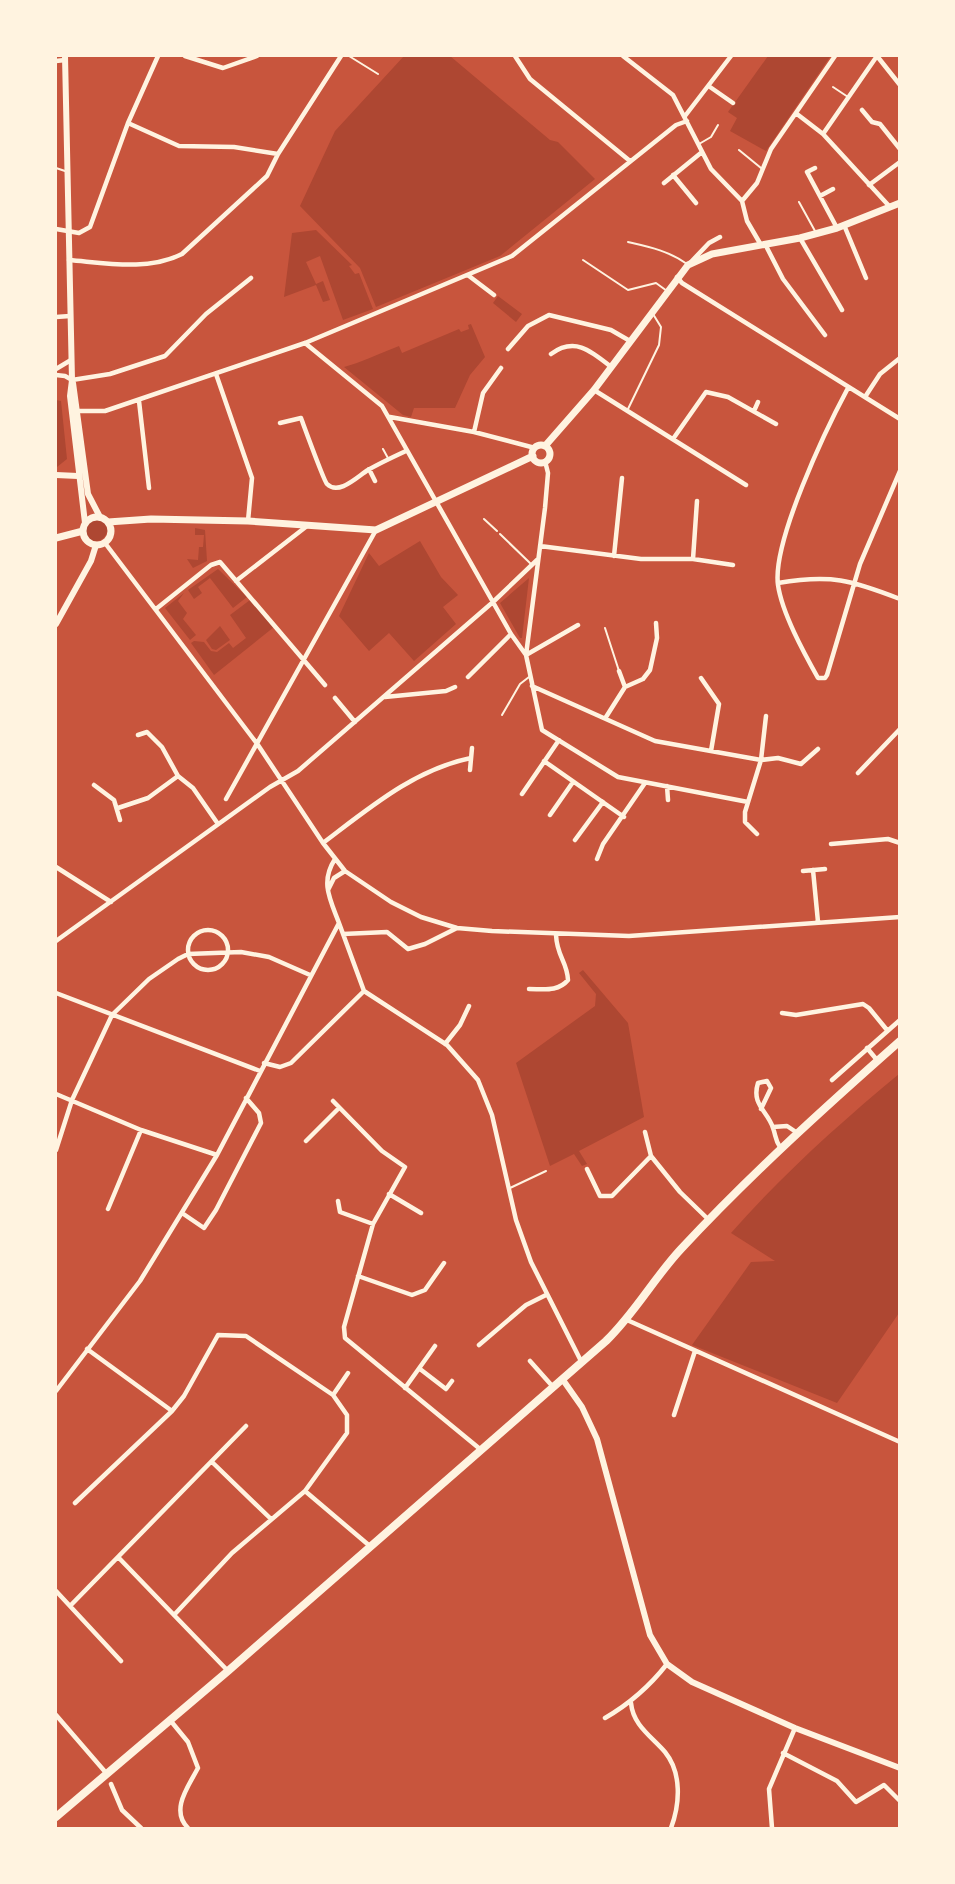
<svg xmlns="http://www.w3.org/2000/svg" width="955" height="1884" font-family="Karla,sans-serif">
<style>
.green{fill:#ae4732}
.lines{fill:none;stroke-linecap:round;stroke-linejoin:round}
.service{stroke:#fff3e0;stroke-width:2}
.minor{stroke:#fff3e0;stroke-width:4.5}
.tertiary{stroke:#fff3e0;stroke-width:6}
.secondary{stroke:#fff3e0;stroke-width:7}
.trunk{stroke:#fff3e0;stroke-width:8}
</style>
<rect width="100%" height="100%" fill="#c8553d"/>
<!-- green -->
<path class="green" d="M404 56H450L550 140 558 142 595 179 500 256 376 307 360 268 300 206 335 131Z
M768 56 830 57 766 151 730 131 737 118 728 112Z
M316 230 352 265 349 266 355 274 359 273 373 309 343 320 320 256 306 262 316 284 323 281 330 300 323 302 316 285 284 297 292 233Z
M498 296 522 314 516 322 493 303Z
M471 324 485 357 470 375 455 408H414L411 417 403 415 344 367C359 363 379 354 399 346L402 353 459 329 461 332 469 329 468 325Z
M56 400 61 401 67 459 57 467Z
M85 530a11 11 0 1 1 22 0a11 11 0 1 1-22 0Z
M195 528 205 530 207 561 193 568 187 559 198 560 199 547H203L204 535H195Z
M420 541 441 577 458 595 443 607 456 624 414 661 389 633 369 651 339 616 369 553 379 566Z
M218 569 247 597 233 608 210 578 198 587 202 593 194 599 188 590Z
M529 578 522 638H520L500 603Z
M184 593 178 601 187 613 183 619 196 635 190 640 165 608Z
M250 600 274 627 214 675 191 643 194 641 204 642 211 651 217 652 229 643 233 648 246 638 230 615Z
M220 626 230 640 216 650 212 649 206 640Z
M583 970 628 1023 644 1117 579 1151 587 1164 582 1166 574 1154 550 1166 516 1063 595 1006 596 994 579 973Z
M899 1074V1313L837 1403 692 1345 751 1262 775 1261 731 1233C782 1175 840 1123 899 1074Z"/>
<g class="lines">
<!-- service -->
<path class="service" d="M349 56 378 74
M833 87 848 97
M699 144 711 137 718 125
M739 150 761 168
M56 168 65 171
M799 202 815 231
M628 242C650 247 669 251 687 264
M583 260 628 290 656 283 667 291
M628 409 659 345 661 327 653 314
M383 449 389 460
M484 519 497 531
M500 534 532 565
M605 628 619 671
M502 715 520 684 529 677
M510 1188 546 1171"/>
<!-- minor -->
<path class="minor" d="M185 56 223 68 257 56
M515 56 530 79 630 161
M623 56 673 95 711 169 742 201 747 221 761 245
M877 56 900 85
M56 61 65 60
M710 87 733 103
M862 110 872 122 880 124 900 149
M797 114 823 134 890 207
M685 116 731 56
M128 123 179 146 234 147 278 154
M823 134 877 56
M815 168 807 172 837 228
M673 175 696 203
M664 183 702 152
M869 185 900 162
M820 196 833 189
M742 201 757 183 771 149 835 56
M844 225 866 278
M56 229 79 233 90 227 128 123 158 56
M800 238 842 310
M765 244 783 279 825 335
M69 260C106 263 149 271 182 254L267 176 278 154 341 56
M690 263 709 243 720 237
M469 276 494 295
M677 277 682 283 900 419
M56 317 70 316
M305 343 382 406 511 634 526 655 578 625
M508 349 528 326 549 315 611 330 630 341
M551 354C574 337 590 350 610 366
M56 369 71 360
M216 374 252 478 248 521
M56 375 65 376 72 380 110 374 165 356 206 314 251 278
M848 388C826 429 772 542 778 585 782 613 804 653 818 678H825L827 675 860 564 900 471
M594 390 746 485
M865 397 880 374 900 358
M139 401 149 488
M76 411H105L305 343 512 256 676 125 687 121
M754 411 758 402
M390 417 474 432 535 448
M280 423 301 418C304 426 324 481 327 484 339 496 358 476 368 470 380 463 393 457 406 451
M474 432 483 393 501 368
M673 439 706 392 728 397 776 424
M545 461 548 473 545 508 526 655 542 730 618 777 748 802
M369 469 375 481
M105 543 258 745 323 843 345 871 391 902 421 917 457 928 492 931 629 936 900 917
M540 546 641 559H693L733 565
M614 556 622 478
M693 559 697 501
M236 581 307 526
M778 583C831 574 851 580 900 599
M156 609 211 565 220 562 325 685
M619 671 625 687
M468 677 511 634
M701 678 719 704 711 751
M532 686 655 741 761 760 778 758 801 764 818 749
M385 697 446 691 455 687
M335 698 355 722
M606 717 625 687 643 679 650 670 657 638 656 623
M138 735 147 732 162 747 178 776 193 788 218 824
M544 761 624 817
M470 770 472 748
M858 773 900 729
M94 785 114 800 120 820
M667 786 668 800
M522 794 559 740
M226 799 376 530
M118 808 148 798 178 776
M550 815 573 782
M757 834 745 822V812L761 760 766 716
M575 840 603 802
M323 843C368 809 415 769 471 758
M831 844 888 839 900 843
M597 859 603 844 645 783
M56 867 111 902
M813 870 818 922
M803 871 825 869
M328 890 334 878 345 871
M339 923 364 991 447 1045 478 1080 492 1115 516 1220 531 1262 582 1363
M188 950a20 20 0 1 1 40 0a20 20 0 1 1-40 0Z
M343 934 387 932 408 949 425 944 457 928
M56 941 270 787 298 771 493 602 537 560
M529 989C544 989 558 992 568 980 567 961 557 957 556 935
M56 993 260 1071
M782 1013 796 1015 863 1004 869 1008 887 1030
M445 1044 460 1025 469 1006
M867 1048 877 1060
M264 1063 280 1067 291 1063 364 991
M832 1080 900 1020
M56 1094 141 1130 217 1155
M333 1101 382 1151 405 1167 373 1224 344 1327 345 1338 480 1449
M761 1109 771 1088 767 1081 758 1083C751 1105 768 1111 773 1128 776 1136 775 1140 780 1147
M773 1127 787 1126 796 1132
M645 1132 651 1156 680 1192 709 1220
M306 1141 339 1108
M56 1150 72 1100 112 1015 149 979 178 959 188 954 241 952 269 957 310 975
M587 1169 600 1196H612L651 1156
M389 1194 421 1213
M338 1201 340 1212 373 1224
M108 1209 141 1130
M182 1213 204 1228 216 1210 261 1123 259 1113 246 1098
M358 1276 412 1295 425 1290 444 1263
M627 1320 900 1442
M479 1345 526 1305 546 1295
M87 1349 172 1411
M530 1361 554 1388
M420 1369 446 1389 452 1381
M405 1388 435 1346
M56 1391 140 1281 217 1155 339 923C330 899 320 882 335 859
M333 1395 348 1373
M674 1415 695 1351
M212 1462 271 1519
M305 1491 371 1547
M75 1503 172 1411 184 1396 218 1335 246 1336 333 1395 347 1415V1433L305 1491 232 1553 174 1615
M118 1557 228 1671
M56 1591 121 1661
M71 1605 246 1426
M631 1703C633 1725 651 1736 665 1752 682 1773 680 1804 671 1828
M56 1715 107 1774
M605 1718C631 1703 649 1687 667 1664
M170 1720 188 1742 198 1768C188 1787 170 1810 188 1828
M783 1753 837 1781 856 1802 884 1785 900 1801
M111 1784 122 1810 141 1828
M772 1828 769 1789 795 1728"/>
<!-- tertiary -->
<path class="tertiary" d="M65 56 72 380 70 396 85 523
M73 383 88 494 100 517
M56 475 78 476
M56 624 91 561 96 545
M563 1380 582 1407 597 1439 650 1635 667 1664 692 1682 795 1728 900 1768"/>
<!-- secondary -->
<path class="secondary" d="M532 454a9 9 0 1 1 18 0a9 9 0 1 1-18 0Z
M545 446 594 390 688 265 712 254 800 238 837 228 900 203
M83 531a14 14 0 1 1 28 0a14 14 0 1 1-28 0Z
M108 522 151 519 248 521 376 530 533 456
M56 538 83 531"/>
<!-- trunk -->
<path class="trunk" d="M56 1817 228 1671 606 1341C635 1313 654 1278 681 1249 750 1175 824 1108 900 1041"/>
</g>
<!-- border -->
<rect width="955" height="1884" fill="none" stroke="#fff3e0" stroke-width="114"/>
</svg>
